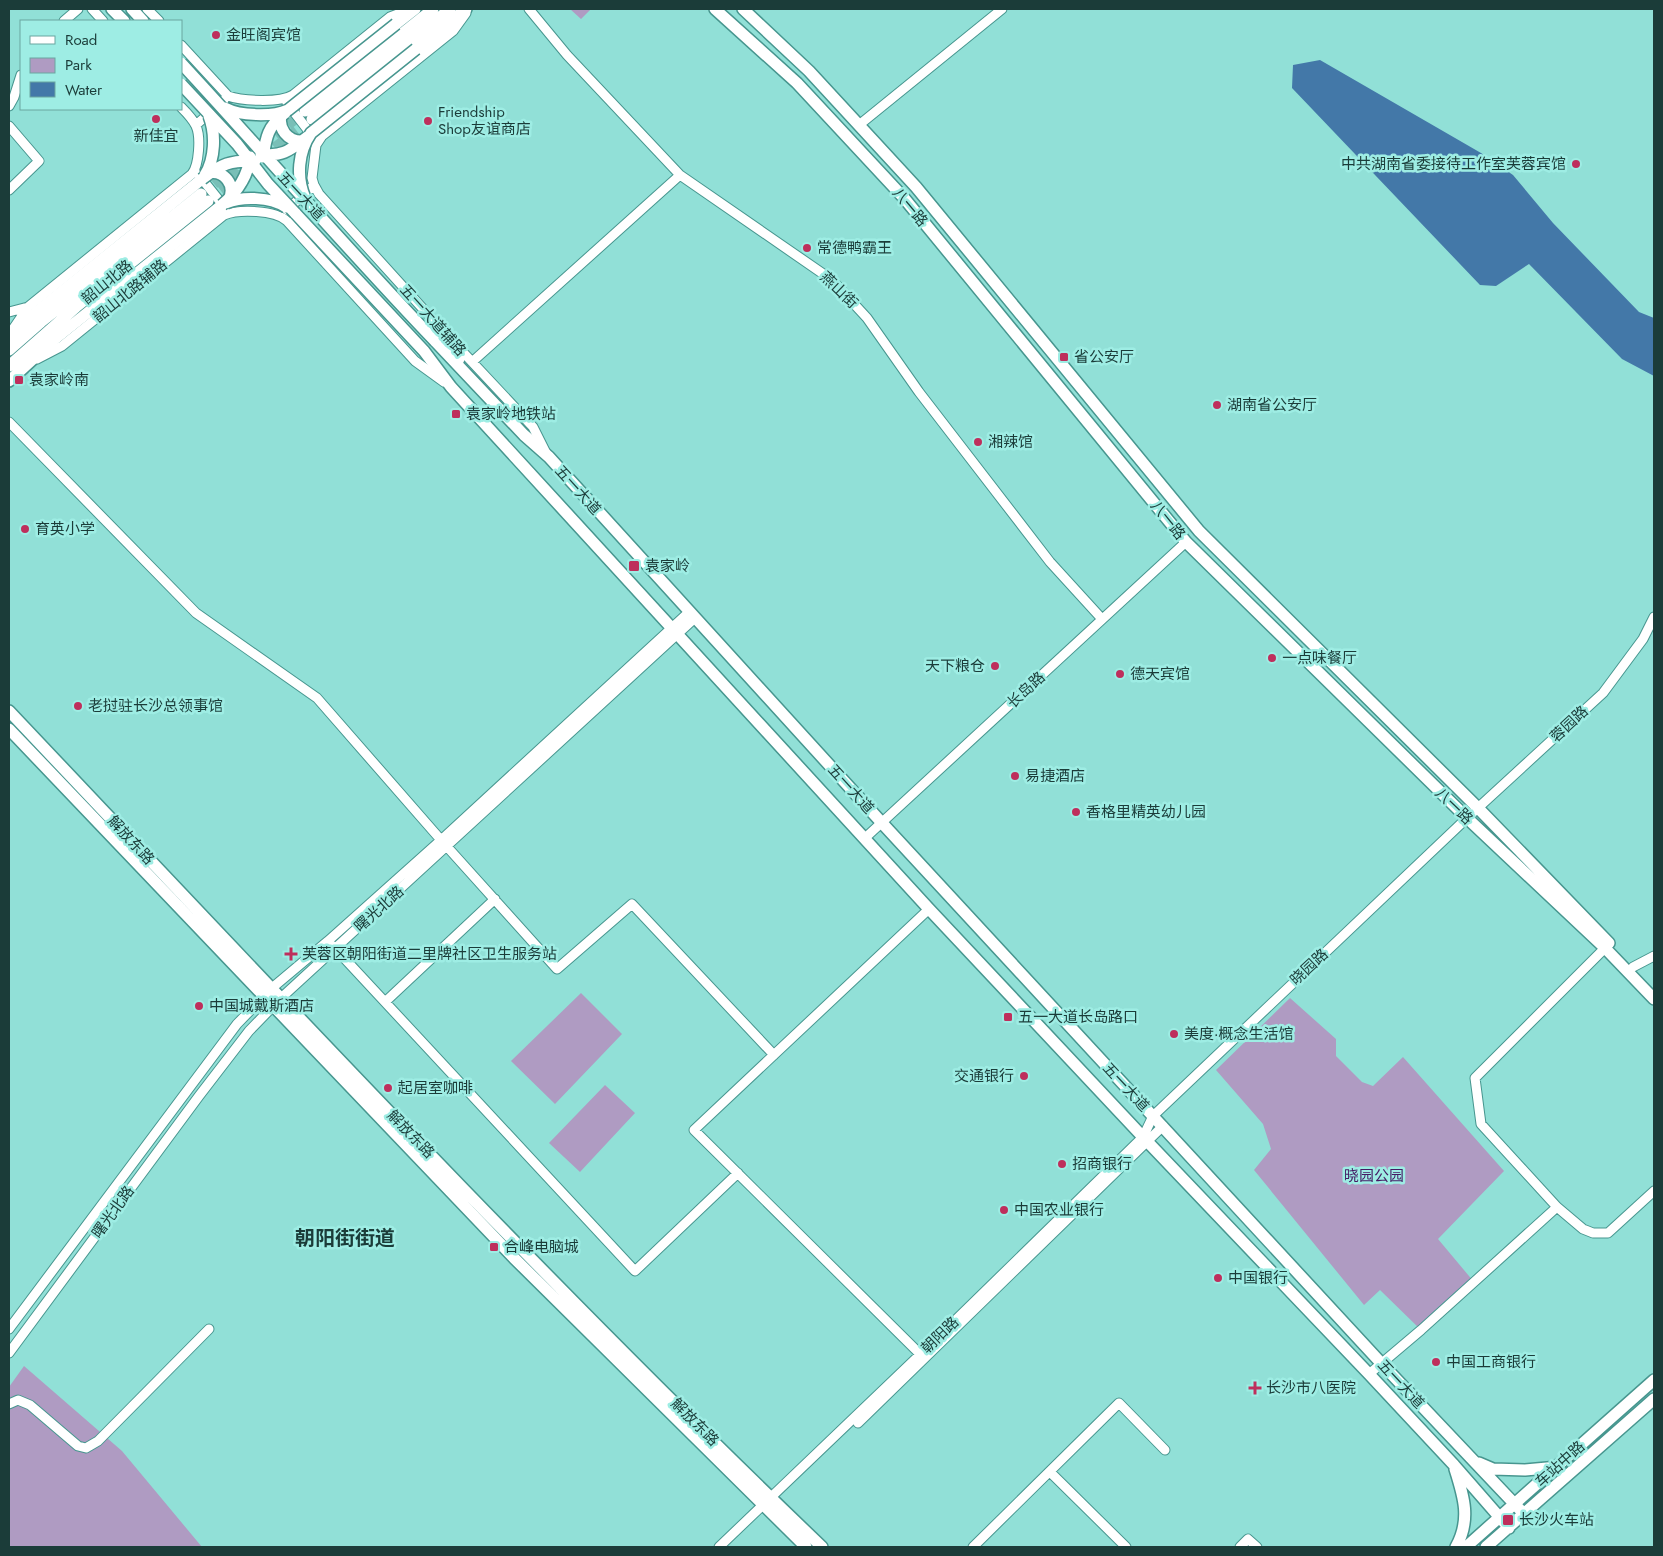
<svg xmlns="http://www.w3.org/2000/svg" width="1663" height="1556" font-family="Jost,'Noto Sans SC',sans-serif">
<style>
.green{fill:#af9bc2}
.water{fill:#4378a8}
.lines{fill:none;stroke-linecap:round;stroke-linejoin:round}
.major-tunnel{stroke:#79bfb7;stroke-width:11;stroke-dasharray:11 5.5;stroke-linecap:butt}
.minor-casing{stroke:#47968f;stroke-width:11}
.major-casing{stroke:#47968f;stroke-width:14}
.minor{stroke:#fff;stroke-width:9}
.major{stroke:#fff;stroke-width:11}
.major-bridge-casing{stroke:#47968f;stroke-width:14;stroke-linecap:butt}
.major-bridge{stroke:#fff;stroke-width:11}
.poi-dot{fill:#be2f5c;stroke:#9eede4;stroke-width:2}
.labels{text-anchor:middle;stroke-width:5;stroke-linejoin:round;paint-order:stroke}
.poi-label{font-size:15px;fill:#1b3c39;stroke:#9eede4;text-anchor:start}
.street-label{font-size:15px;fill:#1b3c39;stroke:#9eede4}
.park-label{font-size:15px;fill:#441a63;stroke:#9eede4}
.district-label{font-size:20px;font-weight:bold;fill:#1b3c39;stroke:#9eede4}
</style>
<rect width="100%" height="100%" fill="#91e0d7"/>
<!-- green -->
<path class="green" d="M570 9H591L581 19Z
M581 993 622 1034 555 1104 511 1061Z
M1290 998 1336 1039V1056L1362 1082 1373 1086 1403 1057 1504 1171 1438 1239 1474 1282 1421 1330 1380 1290 1364 1305 1254 1170 1271 1149 1263 1124 1216 1070Z
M605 1085 635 1113 580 1172 549 1143Z
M24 1366 122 1451 202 1547H9V1387Z"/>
<!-- water -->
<path class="water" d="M1320 60 1481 153 1513 175 1553 223 1639 312 1654 318V376L1622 359 1529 264 1496 286 1480 285 1292 88 1293 65Z"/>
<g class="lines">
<!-- major-tunnel -->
<path class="major-tunnel" d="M262 145 305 111
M262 158 312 119
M201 194 245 158
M208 201 250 168"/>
<!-- minor casing -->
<g class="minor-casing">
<path id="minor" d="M92 9 103 21
M147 9 159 21
M529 9 567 55 680 175 832 280 867 318 919 392 1050 562 1102 619
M466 13 453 31 322 136 316 145 312 178 314 185 319 194 444 332 533 427 546 453
M64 21 78 9
M181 45 228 96C242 101 280 103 293 95L390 17 411 9
M287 103 314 138
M9 106 14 97 21 75
M196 125 224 100
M859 125 1002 9
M9 126 39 161 9 190
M198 174 226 209
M287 210 314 185
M9 312 28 307
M13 329 28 307 192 174C199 165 201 137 196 126 193 119 187 113 181 107
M37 359 62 346 224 215C239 209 275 210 287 221L415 361 444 382
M472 362 680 175
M9 422 196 613 317 698 441 840 557 969 632 904 774 1055
M865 838 1186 542
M332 945 635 1271 738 1173
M1605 948 1475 1078 1481 1124 1557 1207 1583 1229 1593 1233H1608L1654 1191
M1633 967 1654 956
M385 1002 495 899
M9 1329 237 1024 272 988 328 941 441 840 689 612
M9 1353 199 1096 249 1031 281 998 695 618
M920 1354 694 1130 929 909
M1369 1374 1421 1330 1557 1207
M9 1404 18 1400 30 1405 78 1446 86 1448 98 1441 209 1329
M858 1423 1163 1126
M1050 1472 1126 1547
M719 1547 929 1346 1143 1137 1153 1116 1467 818 1603 693 1643 639 1654 617
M973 1547 1119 1403 1165 1450
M1240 1547 1248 1539 1257 1547"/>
</g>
<!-- major casing -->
<g class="major-casing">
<path id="major" d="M112 9 124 21
M132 9 143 21
M715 9 797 83 904 198 1186 542 1467 818 1605 948 1654 999
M743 9 809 71 916 187 1199 531 1478 808 1609 943
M396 24 415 9
M416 49 466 9
M305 111 433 9
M312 119 450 9
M295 213 424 351 451 387 929 909 1143 1137 1369 1374 1454 1465 1509 1528
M444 332 459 359
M9 337 34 314 202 179
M435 341 524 435 549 457 882 823 1381 1363 1524 1514
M9 350 41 322 201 194
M9 366 76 307 208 201
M9 381 56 338 222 205
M9 711C276 993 541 1278 822 1547
M9 729 514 1258 806 1547
M1479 1463 1493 1469 1525 1470 1558 1467
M1455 1469C1464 1497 1471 1520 1456 1547
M1466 1547 1654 1380
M1486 1547 1654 1399"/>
</g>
<!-- minor -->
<use href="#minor" class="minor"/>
<!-- major -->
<use href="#major" class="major"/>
<!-- major-bridge casing -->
<g class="major-bridge-casing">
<path id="major-bridge" d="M181 63C266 155 348 250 435 341
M181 84 237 144 268 184 295 213
M225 108C240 116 273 117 288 110L396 24
M281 116C278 129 288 141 301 141
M261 154C283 157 290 150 307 137
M263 157C266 137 268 126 285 113
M209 173C224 170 236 185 229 199
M205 175C215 159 216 134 209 116
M202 179C221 164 231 160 255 161
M305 198C296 177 298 152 311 133L416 49
M226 203C243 196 270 197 286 207
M222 205C237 192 248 177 250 157"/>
</g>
<!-- major-bridge -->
<use href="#major-bridge" class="major-bridge"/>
</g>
<!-- markers -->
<g class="poi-dot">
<circle cx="216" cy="35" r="5"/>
<circle cx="156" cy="119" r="5"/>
<circle cx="428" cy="121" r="5"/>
<circle cx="1576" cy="164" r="5"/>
<circle cx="807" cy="248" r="5"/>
<rect x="1059" y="352" width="10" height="10" rx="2.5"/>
<rect x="14" y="375" width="10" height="10" rx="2.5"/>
<circle cx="1217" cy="405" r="5"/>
<rect x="451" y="409" width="10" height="10" rx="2.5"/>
<circle cx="978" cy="442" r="5"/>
<circle cx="25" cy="529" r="5"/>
<rect x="628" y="560" width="12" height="12" rx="2.5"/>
<circle cx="1272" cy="658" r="5"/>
<circle cx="995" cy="666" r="5"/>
<circle cx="1120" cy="674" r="5"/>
<circle cx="78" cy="706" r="5"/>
<circle cx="1015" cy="776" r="5"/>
<circle cx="1076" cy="812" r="5"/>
<path d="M288.5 946.5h5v5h5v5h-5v5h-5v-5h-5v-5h5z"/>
<circle cx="199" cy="1006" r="5"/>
<rect x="1003" y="1012" width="10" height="10" rx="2.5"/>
<circle cx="1174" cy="1034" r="5"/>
<circle cx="1024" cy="1076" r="5"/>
<circle cx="388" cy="1088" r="5"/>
<circle cx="1062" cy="1164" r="5"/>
<circle cx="1004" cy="1210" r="5"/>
<rect x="489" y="1242" width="10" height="10" rx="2.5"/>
<circle cx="1218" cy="1278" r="5"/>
<circle cx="1436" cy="1362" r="5"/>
<path d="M1252.5 1380.5h5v5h5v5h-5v5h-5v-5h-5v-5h5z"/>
<rect x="1502" y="1514" width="12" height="12" rx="2.5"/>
</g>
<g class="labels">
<!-- poi labels -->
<g class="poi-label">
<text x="226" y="40">金旺阁宾馆</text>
<text x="438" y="117">Friendship<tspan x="438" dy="17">Shop友谊商店</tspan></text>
<text x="156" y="141" text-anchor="middle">新佳宜</text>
<text x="1566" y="169" text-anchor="end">中共湖南省委接待工作室芙蓉宾馆</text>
<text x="817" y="253">常德鸭霸王</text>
<text x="1074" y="362">省公安厅</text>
<text x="29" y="385">袁家岭南</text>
<text x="1227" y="410">湖南省公安厅</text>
<text x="466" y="419">袁家岭地铁站</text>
<text x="988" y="447">湘辣馆</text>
<text x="35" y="534">育英小学</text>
<text x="645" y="571">袁家岭</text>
<text x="1282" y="663">一点味餐厅</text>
<text x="985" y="671" text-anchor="end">天下粮仓</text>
<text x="1130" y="679">德天宾馆</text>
<text x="88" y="711">老挝驻长沙总领事馆</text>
<text x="1025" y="781">易捷酒店</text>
<text x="1086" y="817">香格里精英幼儿园</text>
<text x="302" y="959">芙蓉区朝阳街道二里牌社区卫生服务站</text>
<text x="209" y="1011">中国城戴斯酒店</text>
<text x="1018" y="1022">五一大道长岛路口</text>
<text x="1184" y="1039">美度·概念生活馆</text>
<text x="1014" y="1081" text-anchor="end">交通银行</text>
<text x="398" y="1093">起居室咖啡</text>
<text x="1072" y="1169">招商银行</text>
<text x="1014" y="1215">中国农业银行</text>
<text x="504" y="1252">合峰电脑城</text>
<text x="1228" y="1283">中国银行</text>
<text x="1446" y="1367">中国工商银行</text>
<text x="1266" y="1393">长沙市八医院</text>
<text x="1519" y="1525">长沙火车站</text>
</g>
<!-- street labels -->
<g class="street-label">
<text transform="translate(301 196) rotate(47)" y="5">五一大道</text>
<text transform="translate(910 207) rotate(50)" y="5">八一路</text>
<text transform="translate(107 282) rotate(-39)" y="5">韶山北路</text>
<text transform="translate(839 290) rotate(44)" y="5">燕山街</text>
<text transform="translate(130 291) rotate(-39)" y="5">韶山北路辅路</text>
<text transform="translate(433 320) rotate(48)" y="5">五一大道辅路</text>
<text transform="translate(578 490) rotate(48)" y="5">五一大道</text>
<text transform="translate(1168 520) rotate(51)" y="5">八一路</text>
<text transform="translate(1026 690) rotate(-43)" y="5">长岛路</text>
<text transform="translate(1569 724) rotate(-43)" y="5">蓉园路</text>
<text transform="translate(851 789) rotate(48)" y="5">五一大道</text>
<text transform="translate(1454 806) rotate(44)" y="5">八一路</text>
<text transform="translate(131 840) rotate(47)" y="5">解放东路</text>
<text transform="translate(379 909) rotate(-42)" y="5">曙光北路</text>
<text transform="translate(1309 967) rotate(-43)" y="5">晓园路</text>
<text transform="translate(1126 1087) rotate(47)" y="5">五一大道</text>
<text transform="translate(411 1134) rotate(46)" y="5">解放东路</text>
<text transform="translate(113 1212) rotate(-54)" y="5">曙光北路</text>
<text transform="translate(940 1335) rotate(-44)" y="5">朝阳路</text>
<text transform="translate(1401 1384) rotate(47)" y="5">五一大道</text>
<text transform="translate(695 1422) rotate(45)" y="5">解放东路</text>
<text transform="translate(1560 1464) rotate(-42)" y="5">车站中路</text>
</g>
<!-- park labels -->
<g class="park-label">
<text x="1374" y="1181">晓园公园</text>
</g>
<!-- district labels -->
<g class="district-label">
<text x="345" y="1245">朝阳街街道</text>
</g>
</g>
<!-- border -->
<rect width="1663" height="1556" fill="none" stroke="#1b3c39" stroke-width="20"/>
<!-- legend -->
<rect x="20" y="20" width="162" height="90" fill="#9eede4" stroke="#6aa6a0"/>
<rect x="30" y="36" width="25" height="8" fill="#ffffff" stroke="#6aa6a0"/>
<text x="65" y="45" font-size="15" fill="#1b3c39">Road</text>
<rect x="30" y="58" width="25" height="15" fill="#af9bc2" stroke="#6aa6a0"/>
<text x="65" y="70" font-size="15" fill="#1b3c39">Park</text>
<rect x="30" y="82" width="25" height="15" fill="#4378a8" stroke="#6aa6a0"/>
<text x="65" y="95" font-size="15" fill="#1b3c39">Water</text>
</svg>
